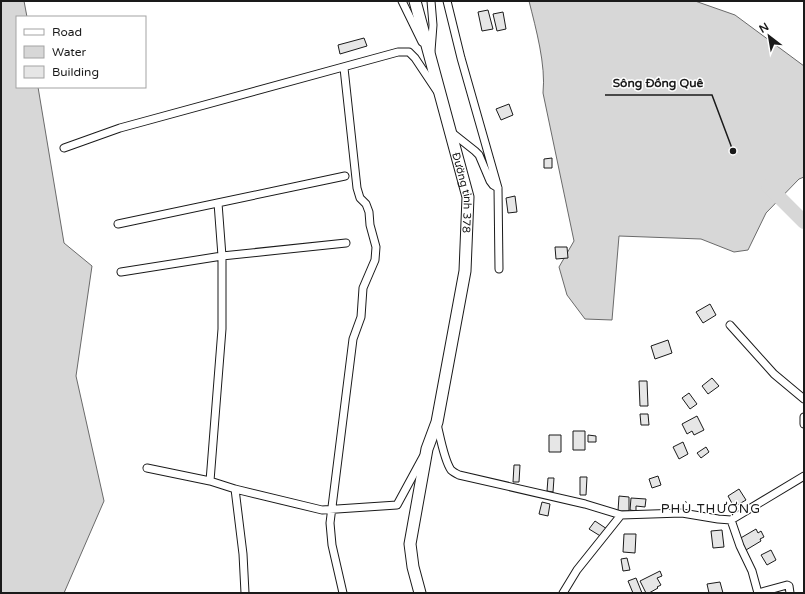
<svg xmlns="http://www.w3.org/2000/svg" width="805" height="594" font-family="'Varela Round',sans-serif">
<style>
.water{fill:#d7d7d7;stroke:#6a6a6a}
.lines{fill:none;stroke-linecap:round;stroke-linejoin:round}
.river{stroke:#d7d7d7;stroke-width:14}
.building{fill:#e6e6e6;stroke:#1a1a1a}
.street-casing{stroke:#1a1a1a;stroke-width:9}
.primary-casing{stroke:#1a1a1a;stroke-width:13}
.street{stroke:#fff;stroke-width:7}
.primary{stroke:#fff;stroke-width:11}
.labels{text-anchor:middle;stroke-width:3;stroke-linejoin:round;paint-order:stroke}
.street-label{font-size:11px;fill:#1a1a1a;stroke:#fff}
.quarter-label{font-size:13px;letter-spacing:1px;fill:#1a1a1a;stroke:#fff}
.leader{fill:none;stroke:#1a1a1a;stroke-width:1.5}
.callout-dot{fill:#1a1a1a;stroke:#fff;stroke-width:1.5}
.callout-label{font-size:12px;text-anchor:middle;font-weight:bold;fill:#1a1a1a;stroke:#fff;stroke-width:3;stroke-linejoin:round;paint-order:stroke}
</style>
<rect width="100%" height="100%" fill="#fff"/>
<!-- water -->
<path class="water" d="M1 1H24L27 17H17V87H38L64 243 92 266 76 376 104 501 64 593H1Z
M529 1H695L735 15 804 66V177L799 179 766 213 748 250 734 252 701 239 619 236 612 320 585 319 567 295 559 267 574 241 543 93C546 65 536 29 529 1Z"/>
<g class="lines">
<!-- river -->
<path class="river" d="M768 186 804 222"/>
</g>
<!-- building -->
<path class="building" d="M488 10 493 29 482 31 478 12Z
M503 12 506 29 497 31 493 14Z
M364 38 367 46 340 54 338 45Z
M509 104 513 115 501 120 496 109Z
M552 158V168H544V159Z
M515 196 517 212 508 213 506 198Z
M555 247H567L568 258 556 259Z
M710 304 716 315 703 323 696 312Z
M668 340 672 353 655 359 651 346Z
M712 378 719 386 708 394 702 386Z
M639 381H647L648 406H640Z
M689 393 697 404 690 409 682 398Z
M640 414H648L649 425H641Z
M697 416 704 430 694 435 692 431 687 434 682 424Z
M573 431H585V450H573Z
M549 435H561V452H549Z
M588 435 596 436V442H588Z
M683 442 688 454 679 459 673 447Z
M706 447 709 452 701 458 697 453Z
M514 465H520L519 482H513Z
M658 476 661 485 652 488 649 479Z
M580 477H587L586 495H580Z
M548 478H554L553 492 547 491Z
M739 489 746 500 734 507 728 496Z
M619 496 629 497V511H618Z
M631 498 646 499 645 507 636 506V511L630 510Z
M542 502 550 504 548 516 539 514Z
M595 521 607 529 602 537 589 529Z
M756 529 758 533 761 531 764 537 760 539 761 541 746 550 739 539Z
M722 530 724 547 713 548 711 531Z
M624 534H636L635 553 623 552Z
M771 550 776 560 767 565 761 555Z
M627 558 630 570 623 571 621 559Z
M660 571 662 576 657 578 661 585 657 587 658 588 649 593H646L640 581Z
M636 578 642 593H633L628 581Z
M720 582 723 593H709L707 584Z"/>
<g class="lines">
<!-- street casing -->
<g class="street-casing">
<path id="street" d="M402 1 422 42
M447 1 461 58 498 188 499 269
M431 51 433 25 431 1
M451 132 475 151 479 155 490 181 493 185 498 188
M64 148 120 128 398 52H409L415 58 437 91
M118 224 345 176
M121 272 222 256 346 243
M730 325 774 374 804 399
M804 417V424
M437 424C440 436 444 460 451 470 453 472 457 474 459 475L585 504 621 515 682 513 718 519 731 520 804 476
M147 468 210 481 235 489 322 510 397 505 423 457
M210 481 222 329V256L218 203
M235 489 243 554 245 593
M731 520 740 546 752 571 758 593 787 585 789 586 790 593
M343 593 332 545 330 523 353 339 361 317 363 288 375 260 376 247 370 225 369 212 366 204 360 198 357 188 344 68
M563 593 577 570 621 515"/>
</g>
<!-- primary casing -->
<g class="primary-casing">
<g id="primary">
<path id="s1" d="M415 1 468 197 465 271 437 422 427 449 410 544 413 567 420 593"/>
</g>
</g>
<!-- street -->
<use href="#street" class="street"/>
<!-- primary -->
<use href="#primary" class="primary"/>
</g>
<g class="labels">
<!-- street labels -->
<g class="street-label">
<text dy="4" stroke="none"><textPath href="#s1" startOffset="198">Đường tỉnh 378</textPath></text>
</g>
<!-- quarter labels -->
<g class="quarter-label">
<text x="711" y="513">PHÙ THƯỢNG</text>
</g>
</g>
<!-- callouts -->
<path class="leader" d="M733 151L712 95H605"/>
<circle class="callout-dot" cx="733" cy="151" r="4"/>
<g class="callout-label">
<text x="658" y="87">Sông Đồng Quê</text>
</g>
<!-- border -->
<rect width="805" height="594" fill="none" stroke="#1a1a1a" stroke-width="4"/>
<!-- legend -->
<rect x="16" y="16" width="130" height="72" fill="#ffffff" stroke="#a3a3a3"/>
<rect x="24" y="29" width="20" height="6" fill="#ffffff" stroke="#a3a3a3"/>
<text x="52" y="36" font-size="12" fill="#1a1a1a">Road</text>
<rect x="24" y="46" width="20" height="12" fill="#d7d7d7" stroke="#a3a3a3"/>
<text x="52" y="56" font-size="12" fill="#1a1a1a">Water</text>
<rect x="24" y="66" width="20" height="12" fill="#e6e6e6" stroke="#a3a3a3"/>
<text x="52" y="76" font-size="12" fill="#1a1a1a">Building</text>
<!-- north arrow -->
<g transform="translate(769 36) rotate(329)" stroke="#ffffff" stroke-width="3" paint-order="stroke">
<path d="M0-3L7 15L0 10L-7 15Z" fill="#1a1a1a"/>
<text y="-6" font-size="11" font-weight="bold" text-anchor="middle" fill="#1a1a1a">N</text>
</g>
</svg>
